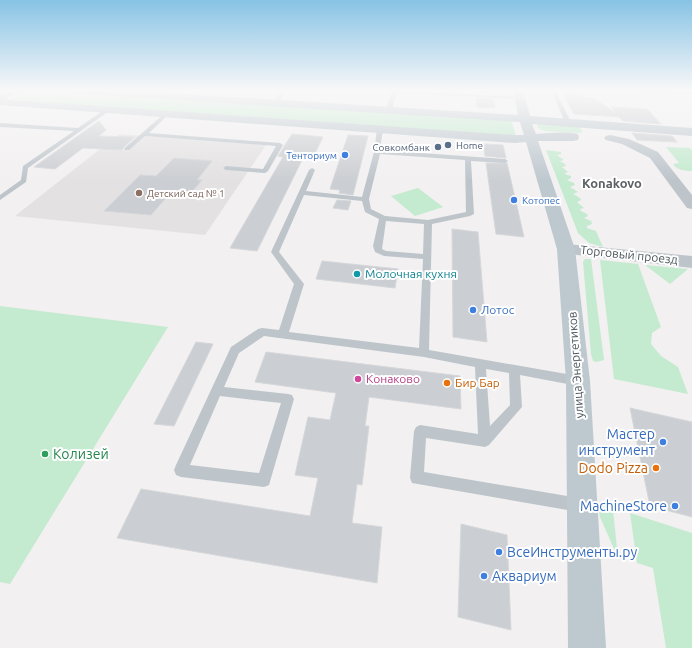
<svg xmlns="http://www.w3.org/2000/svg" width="692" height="648" font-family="Ubuntu,sans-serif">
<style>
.education{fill:#e3e1e2}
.green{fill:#c4eacf}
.building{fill:#cbced2;stroke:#d5d7da}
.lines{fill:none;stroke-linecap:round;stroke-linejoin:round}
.lane{fill:#bdc5cb;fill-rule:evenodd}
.street{fill:#bdc5cb;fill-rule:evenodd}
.secondary{fill:#bec8cf;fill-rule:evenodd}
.service-dot{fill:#5c6f8a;stroke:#fff;stroke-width:1.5}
.shop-dot{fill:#3f7fe0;stroke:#fff;stroke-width:1.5}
.education-dot{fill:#8d6e63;stroke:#fff;stroke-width:1.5}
.culture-dot{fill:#0f9aa8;stroke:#fff;stroke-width:1.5}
.hotel-dot{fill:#d1479c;stroke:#fff;stroke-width:1.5}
.food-dot{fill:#e8710a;stroke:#fff;stroke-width:1.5}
.leisure-dot{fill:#2e9e5b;stroke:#fff;stroke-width:1.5}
.labels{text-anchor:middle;stroke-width:4;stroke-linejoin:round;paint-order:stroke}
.far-service-label{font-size:10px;fill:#4e5e75;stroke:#fff;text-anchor:start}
.far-shop-label{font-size:10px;fill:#366cbe;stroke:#fff;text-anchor:end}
.far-education-label{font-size:10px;fill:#785e54;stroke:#fff;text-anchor:start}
.street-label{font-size:12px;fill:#4a555b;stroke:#fff}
.culture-label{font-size:12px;fill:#0d838f;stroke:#fff;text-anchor:start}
.shop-label{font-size:12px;fill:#366cbe;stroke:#fff;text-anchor:start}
.hotel-label{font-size:12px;fill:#b23c85;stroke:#fff;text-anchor:start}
.food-label{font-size:12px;fill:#c56008;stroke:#fff;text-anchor:start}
.far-district-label{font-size:13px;font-weight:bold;fill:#5d6164;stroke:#fff}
.near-shop-label{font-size:14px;fill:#366cbe;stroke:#fff;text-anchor:end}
.near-leisure-label{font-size:14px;fill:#27864d;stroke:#fff;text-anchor:start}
.near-food-label{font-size:14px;fill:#c56008;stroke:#fff;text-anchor:end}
</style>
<rect width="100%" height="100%" fill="#f2f0f0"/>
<!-- education -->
<path class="education" d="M119 134 266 145 205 235 15 216Z"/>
<!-- green -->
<path class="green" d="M30 90 511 120 516 136 10 100Z
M543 124 577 126 583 131 580 133 545 131 538 128 537 125Z
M666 147 690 148 692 151V171C685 171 676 170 673 164L679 163Z
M546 150 561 152V154L557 155 564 160 560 161 565 164 566 166 562 167 568 172 564 174 571 176V178L567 180 574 183 575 185 570 187 578 192 573 194 580 198 581 200 577 202 584 208 580 209 581 211 587 214 588 216 584 218 591 221 592 224 587 226V228L596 231 603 247 589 243 578 233Z
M418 188 443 207 415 216 391 196Z
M585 259H591L604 360 596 362 593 361 591 354 583 262Z
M600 260 638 264 661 327 652 333 651 344 661 356 678 367 688 394 614 379Z
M645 265 688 269 670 284Z
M0 306 168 327 10 584 0 582Z
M613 510 618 558 600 517 599 512Z
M630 513 692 533V648H666L653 568 637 563Z"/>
<!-- building -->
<path class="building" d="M562 92H579L587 98 592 97 616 113 611 107 647 109 661 124 623 121 619 117 574 114Z
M476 98 493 99 495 108 477 107Z
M99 121 106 130 99 136 134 137 121 150 83 148 55 169 34 167Z
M632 133 672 136 677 142 637 140Z
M292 134 323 137 312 159 303 158 257 251 230 248 283 157 278 156Z
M348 135 368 136 353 195 339 193 340 190 330 189Z
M483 144 503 145 506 158 485 156Z
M174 158 212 161 197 180H202L191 193 172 191 151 215 104 211 140 175 156 176Z
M486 163H507L524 237 496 234Z
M337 200 351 201 348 210 333 208Z
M452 229 478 232 487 342 453 337Z
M322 261 398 269 395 288 316 279Z
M196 342 213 344 174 426 154 424Z
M266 352 460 376 461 409 369 397 365 426H369L362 485 357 484 352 523 382 527 377 583 117 538 141 489 310 516 318 478 295 475 308 417 330 420 336 393 255 382Z
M630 408 692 422V517L650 506Z
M461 524 507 535 511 630 458 617Z"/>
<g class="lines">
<!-- lane -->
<path class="lane" d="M282 90H287L277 104H273L272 103Z
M392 90 519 97 521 98 519 99 396 93 392 110 389 112 386 110Z
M551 90H555L572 124 571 125 566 124Z
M628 90 692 92V94L630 91Z
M107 108 110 110 109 111 28 168 26 182 0 200V195L21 180 23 166 74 131 0 127V123L78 128Z
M166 112 169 114 168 115 149 133 280 143 283 145 268 171 265 173 226 170 223 168 226 166 263 169 276 146 145 136 129 150H125V148Z
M380 127 383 129 380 150 505 159 508 161 505 163 471 161 474 214 470 216 432 224 429 350 578 376 582 378 584 381 582 384 578 386 520 375 522 407 489 445 485 447 426 438 424 472 579 498 584 500 586 505 584 510 579 512 412 483 410 478 414 431 416 427 420 425 478 434 475 367 424 357 264 336 239 353 224 387 288 394 292 395 294 399 269 485 264 487 181 477 176 475 174 470 176 465 231 347 258 329 262 328 279 330 294 284 271 252 309 170 312 168 315 170 306 191 362 197 374 152 377 129ZM380 154 465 160 466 212 428 220 385 216 371 209 369 199ZM304 195 362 201 365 212 379 219 373 246 375 252 384 256 423 259 419 348 289 332 304 284 279 252ZM386 221 424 224 423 254 386 251 382 249ZM486 369 509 373 510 405 490 426ZM220 396 281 403 259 473 190 465Z"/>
<!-- street -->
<path class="street" d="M10 90H23L0 102V95Z
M610 135 629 139 658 152 692 195V209L687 208 650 158 622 144 606 140 604 138 606 136Z
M566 244 692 256V268L560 253 558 249 560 245Z"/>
<!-- secondary -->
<path class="secondary" d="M64 90H122L518 115 513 90H523L530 116 692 128V136L532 124 536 134C550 133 564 131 578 134L579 137 578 140 573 141H538L575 249 590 381 606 648H568L566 381 557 249 526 142 515 143 0 105V99L515 135H524L520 122 69 93Z"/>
</g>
<!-- sky -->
<linearGradient id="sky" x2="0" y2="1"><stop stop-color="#87c3e5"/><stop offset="0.5" stop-color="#f9f8f8"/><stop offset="1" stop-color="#f9f8f8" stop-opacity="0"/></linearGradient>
<rect width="692" height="181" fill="url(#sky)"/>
<!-- markers -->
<g class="service-dot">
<circle cx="448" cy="145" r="4"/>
<circle cx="438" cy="147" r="4"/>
</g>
<g class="shop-dot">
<circle cx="345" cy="155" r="4"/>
<circle cx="514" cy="200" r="4"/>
<circle cx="473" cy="310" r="4"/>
<circle cx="663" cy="442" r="4"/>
<circle cx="675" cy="506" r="4"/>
<circle cx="499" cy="552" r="4"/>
<circle cx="484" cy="576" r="4"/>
</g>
<circle class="education-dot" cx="139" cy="193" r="4"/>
<circle class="culture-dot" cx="357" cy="274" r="4"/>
<circle class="hotel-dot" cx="358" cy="379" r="4"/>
<g class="food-dot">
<circle cx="447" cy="383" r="4"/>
<circle cx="656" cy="468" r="4"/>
</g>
<circle class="leisure-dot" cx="45" cy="454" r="4"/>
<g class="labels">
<!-- far-service labels -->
<g class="far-service-label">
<text x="456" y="149">Home</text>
<text x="430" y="151" text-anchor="end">Совкомбанк</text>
</g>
<!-- far-shop labels -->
<g class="far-shop-label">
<text x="337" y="159">Тенториум</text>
<text x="522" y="204" text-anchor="start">Котопес</text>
</g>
<!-- far-education labels -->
<g class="far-education-label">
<text x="147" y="197">Детский сад № 1</text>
</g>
<!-- street labels -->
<g class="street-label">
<text transform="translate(629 255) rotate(6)" y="4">Торговый проезд</text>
<text transform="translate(576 365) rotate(-94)" y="4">улица Энергетиков</text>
</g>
<!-- culture labels -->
<g class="culture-label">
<text x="365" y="278">Молочная кухня</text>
</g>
<!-- shop labels -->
<g class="shop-label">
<text x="481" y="314">Лотос</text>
</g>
<!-- hotel labels -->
<g class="hotel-label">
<text x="366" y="383">Конаково</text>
</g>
<!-- food labels -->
<g class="food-label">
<text x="455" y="387">Бир Бар</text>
</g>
<!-- far-district labels -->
<g class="far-district-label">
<text x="612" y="188">Konakovo</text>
</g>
<!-- near-shop labels -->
<g class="near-shop-label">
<text x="655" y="439">Мастер<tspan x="655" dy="16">инструмент</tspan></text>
<text x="667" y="511">MachineStore</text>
<text x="507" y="557" text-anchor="start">ВсеИнструменты.ру</text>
<text x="492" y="581" text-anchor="start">Аквариум</text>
</g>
<!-- near-leisure labels -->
<g class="near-leisure-label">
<text x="53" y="459">Колизей</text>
</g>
<!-- near-food labels -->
<g class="near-food-label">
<text x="648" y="473">Dodo Pizza</text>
</g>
</g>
</svg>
